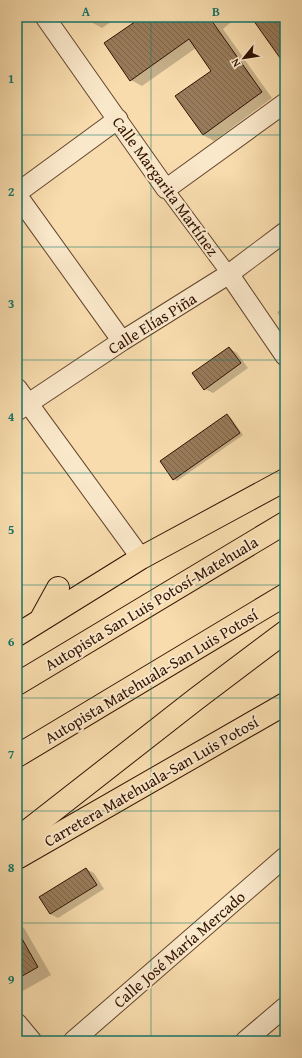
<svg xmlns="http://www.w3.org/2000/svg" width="302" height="1058" font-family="'Gentium Book Plus',serif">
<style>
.shadow{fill:#0003}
.building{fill:url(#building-back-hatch);stroke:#311201}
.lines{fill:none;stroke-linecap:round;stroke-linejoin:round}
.pedestrian-casing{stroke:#63442c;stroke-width:16}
.minor-casing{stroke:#63442c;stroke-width:21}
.primary-casing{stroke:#311201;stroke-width:24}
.motorway-casing{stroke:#311201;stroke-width:24}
.pedestrian{stroke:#fae8ca;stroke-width:14}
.minor{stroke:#fae8ca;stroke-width:19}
.primary{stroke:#f8dcad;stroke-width:22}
.motorway{stroke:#f8dcad;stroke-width:22}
.grid{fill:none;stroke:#0f766e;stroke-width:1;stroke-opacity:0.55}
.labels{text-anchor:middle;stroke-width:4;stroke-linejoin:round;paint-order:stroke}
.street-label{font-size:16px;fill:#311201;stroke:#fae8ca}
.neatline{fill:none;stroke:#0f766e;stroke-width:1.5}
.grid-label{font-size:13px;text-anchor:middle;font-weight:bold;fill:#0f766e}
</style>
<defs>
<pattern id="building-back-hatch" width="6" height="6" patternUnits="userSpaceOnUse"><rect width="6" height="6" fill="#987b5a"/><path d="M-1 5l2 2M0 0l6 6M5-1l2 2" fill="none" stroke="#7d6348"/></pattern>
</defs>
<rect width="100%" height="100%" fill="#f8dcad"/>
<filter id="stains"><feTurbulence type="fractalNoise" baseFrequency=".005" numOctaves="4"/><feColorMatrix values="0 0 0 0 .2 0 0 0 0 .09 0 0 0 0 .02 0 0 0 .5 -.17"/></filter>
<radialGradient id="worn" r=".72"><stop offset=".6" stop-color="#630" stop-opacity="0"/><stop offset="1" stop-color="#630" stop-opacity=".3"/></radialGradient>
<!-- shadow -->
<path class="shadow" d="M87 17H118L102 28 91 22Z
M142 17H237L223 29 272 98 214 141 203 135 213 71 196 48 142 86 131 80Z
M285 307V324L277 312Z
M229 348 237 353 248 368 213 393 205 389Z
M227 415 231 418 243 435 177 481 174 479Z
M86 869 94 873 104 889 58 918 50 914Z
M17 924 24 928 51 975 19 993 17 991Z"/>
<!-- building -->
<path class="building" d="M142 17H209L262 92 203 135 175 96 211 71 189 39 130 81 104 43Z
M251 17H285V65Z
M229 347 241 363 204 390 192 373Z
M227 414 240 433 173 480 160 461Z
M86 868 97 885 50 914 39 897Z
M17 930 38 967 17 979Z"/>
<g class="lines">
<!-- pedestrian casing -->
<g class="pedestrian-casing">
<path id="pedestrian" d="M166 189 229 274"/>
</g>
<!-- minor casing -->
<g class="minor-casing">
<path id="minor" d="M45 17 166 189 285 103
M17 193 118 119
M17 195 122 341
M229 274 285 356
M17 388 141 558
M17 411 122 341 229 274 285 232
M17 1023 32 1041
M73 1041 285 857
M245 1041 285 1007"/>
</g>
<!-- primary casing -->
<g class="primary-casing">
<path id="primary" d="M41 619 58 588
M17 635 141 558 285 480
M17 858 285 704"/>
</g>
<!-- motorway casing -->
<g class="motorway-casing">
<path id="motorway" d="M17 684 285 523
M17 756 285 595
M17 839 196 699 285 632"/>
</g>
<!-- pedestrian -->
<use href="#pedestrian" class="pedestrian"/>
<!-- minor -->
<use href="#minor" class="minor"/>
<!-- primary -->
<use href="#primary" class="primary"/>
<!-- motorway -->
<use href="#motorway" class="motorway"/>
</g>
<!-- grid -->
<path class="grid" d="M151 17V1041M17 135H285M17 247H285M17 360H285M17 473H285M17 585H285M17 698H285M17 811H285M17 923H285"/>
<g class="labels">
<!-- street labels -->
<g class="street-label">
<text transform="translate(166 186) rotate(54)" y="6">Calle Margarita Martínez</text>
<text transform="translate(152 323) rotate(-32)" y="6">Calle Elías Piña</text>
<text transform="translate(151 603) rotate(-31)" y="6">Autopista San Luis Potosí-Matehuala</text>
<text transform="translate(151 676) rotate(-31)" y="6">Autopista Matehuala-San Luis Potosí</text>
<text transform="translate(151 781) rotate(-30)" y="6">Carretera Matehuala-San Luis Potosí</text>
<text transform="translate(179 949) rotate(-41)" y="6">Calle José María Mercado</text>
</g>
</g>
<!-- margin -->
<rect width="302" height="1058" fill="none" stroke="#f8dcad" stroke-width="44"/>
<!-- north arrow -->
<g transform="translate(244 58) rotate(240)" stroke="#fae8ca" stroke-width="3" paint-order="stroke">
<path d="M0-3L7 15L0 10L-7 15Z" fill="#311201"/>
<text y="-6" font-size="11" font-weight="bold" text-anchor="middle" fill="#311201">N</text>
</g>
<rect x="22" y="22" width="258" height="1014" class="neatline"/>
<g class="grid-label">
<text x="86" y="16">A</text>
<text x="216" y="16">B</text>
<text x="11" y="83">1</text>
<text x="11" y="196">2</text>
<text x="11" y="308">3</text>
<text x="11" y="421">4</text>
<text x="11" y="534">5</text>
<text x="11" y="646">6</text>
<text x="11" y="759">7</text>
<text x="11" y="872">8</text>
<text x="11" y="984">9</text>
</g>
<rect width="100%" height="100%" filter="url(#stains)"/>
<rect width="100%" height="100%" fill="url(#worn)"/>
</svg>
